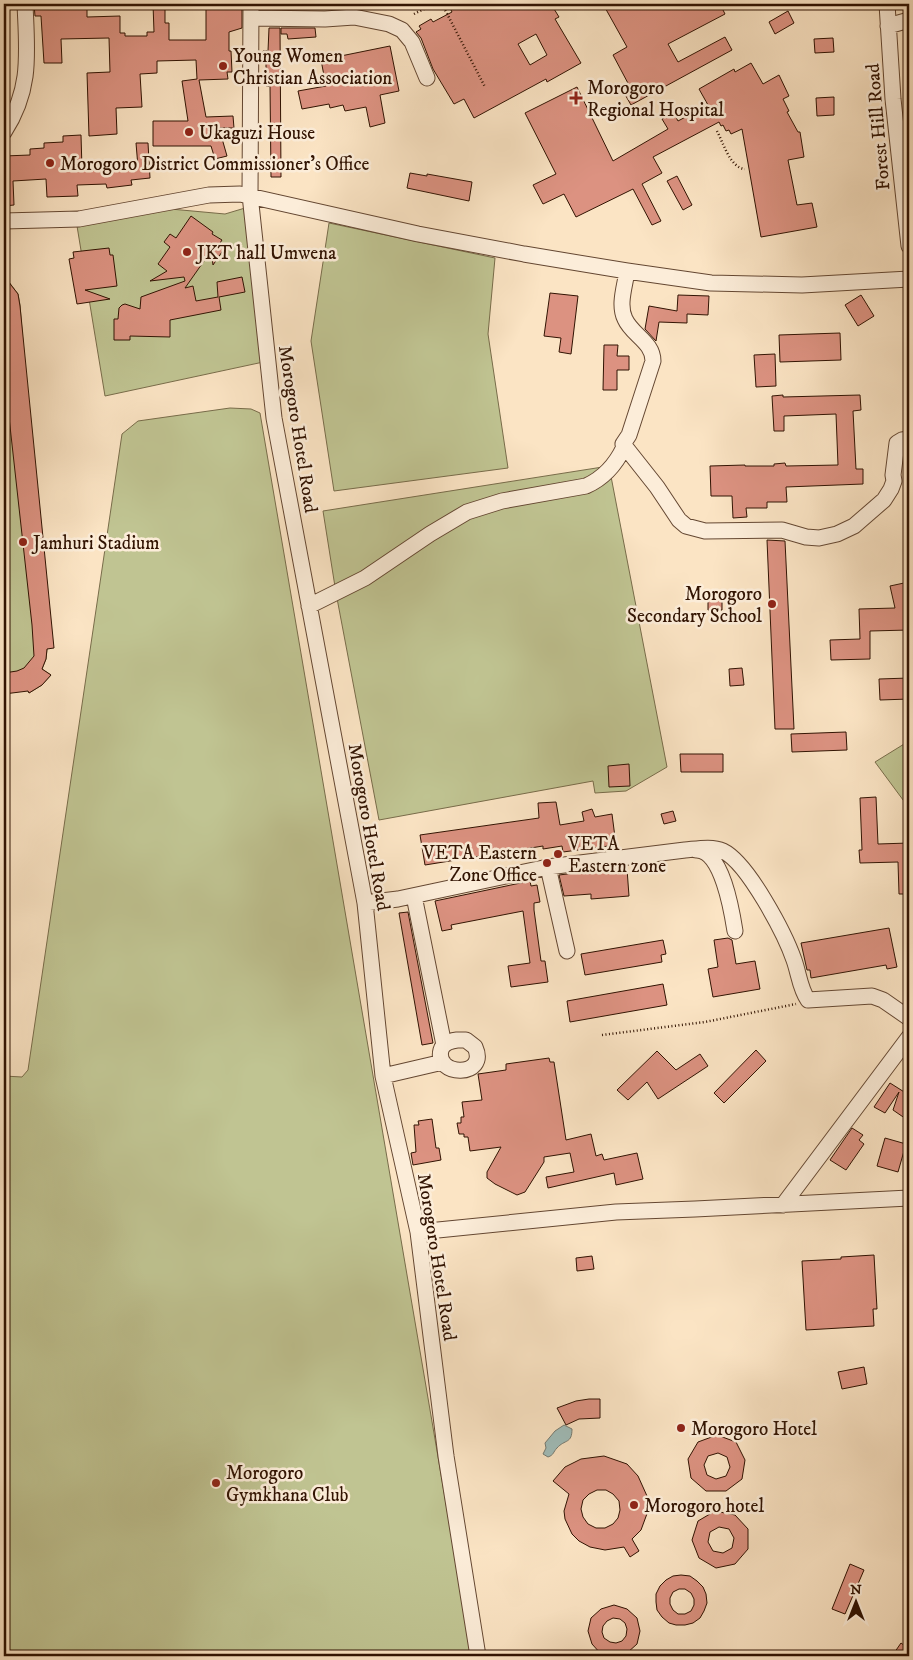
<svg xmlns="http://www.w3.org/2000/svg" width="913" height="1660" font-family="'IM FELL DW Pica',serif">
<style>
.green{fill:#c0c492;stroke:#786c4a}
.water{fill:#a0bdba;stroke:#747970}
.building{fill:#dc9281;stroke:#311302;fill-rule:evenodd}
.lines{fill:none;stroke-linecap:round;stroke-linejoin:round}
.minor-casing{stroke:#644732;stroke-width:17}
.path{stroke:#311302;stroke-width:2.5;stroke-dasharray:1 2.5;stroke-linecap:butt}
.minor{stroke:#fcedd9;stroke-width:15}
.poi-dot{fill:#8f2418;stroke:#fcedd9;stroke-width:2}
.labels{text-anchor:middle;stroke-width:5;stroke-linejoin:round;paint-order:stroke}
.poi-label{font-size:19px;fill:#311302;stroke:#fcedd9;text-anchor:start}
.street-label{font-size:19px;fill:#311302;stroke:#fcedd9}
</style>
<rect width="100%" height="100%" fill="#fbe4c4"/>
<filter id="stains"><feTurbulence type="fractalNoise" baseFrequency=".004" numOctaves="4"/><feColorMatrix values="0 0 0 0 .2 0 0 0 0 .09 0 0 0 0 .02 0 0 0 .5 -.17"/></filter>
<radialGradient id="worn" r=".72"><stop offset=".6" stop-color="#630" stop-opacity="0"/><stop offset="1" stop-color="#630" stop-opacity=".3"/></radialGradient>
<!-- green -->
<path class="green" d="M127 205 225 214 245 208 268 361 105 396 77 226Z
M329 223 495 258 488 334 508 468 334 491 311 341Z
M4 273 7 275 6 278 18 294 20 305 47 649 46 659 42 669 51 675 42 685 29 693 24 684 4 686Z
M230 408 251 409 260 413 472 1656H4V1076L22 1077 28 1070 122 434 138 421Z
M609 466 667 767 626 791 595 793 593 781 379 820 336 593 323 511Z
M909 741V808L875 762Z"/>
<!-- water -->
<path class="water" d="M564 1425 572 1429C572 1444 565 1439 557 1448 553 1452 554 1455 548 1457L543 1454 546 1448 545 1443 555 1431Z"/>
<!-- building -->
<path class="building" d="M34 4H87V17L120 16V33H125V36H147V32H154L153 4H165V23H169V40H206V4H242V28L229 32V51H231L232 72H227L228 79 199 80 206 117 233 116 234 128H219L227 156 215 159 211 146H153V121H188L182 81 197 79 196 60 157 61V73L140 74 142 107 116 108 117 134 89 136 87 73 110 72 109 38 61 39 62 63H44L41 16H35Z
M281 4H313L314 9H281Z
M457 4H551L559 17 555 19 581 63 547 82 546 79 474 118 464 99 454 104 433 69 421 38 416 32 421 29 419 26 431 19 433 22 452 12 450 8ZM536 34 547 55 530 65 518 44Z
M603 4H720L725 14 668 44 678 62 725 37 732 50 631 105 623 91 630 87 613 55 627 47Z
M788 11 794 23 775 34 769 22Z
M269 28H280L281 177H271L270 86H266V62H263V51H268Z
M281 28H315L316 37 288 39 287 34H281Z
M833 38 834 52 815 53 814 39Z
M390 46 399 91 380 95 385 123 370 127 366 107 345 111 343 105 330 108 329 104 302 109 298 91 326 86 321 60Z
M751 63 763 84 779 75 789 96 783 99 789 111 787 112 798 132H800L804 157 788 160 797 205 812 203 817 227 761 237 742 129 731 134 729 130 726 131 723 125 721 126 719 122 653 157 662 173 642 184 661 221 652 225 633 189 576 217 564 194 543 204 533 185 556 174 525 113 577 87 613 161 668 129 662 119 673 112 678 121 708 105 699 89 734 69 735 72Z
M834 97V115L817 116 816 98Z
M81 135 82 169 100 168V171L138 167 136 143H148L150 178 131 180 132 185 107 188 106 184 77 185 78 196 47 197 46 179 13 181 14 205 4 206V156L30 155V149L44 148V143L63 142V136Z
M410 173 427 176V174L472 182 469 201 407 188Z
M677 176 692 205 683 210 667 181Z
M191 216 213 232 212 234 222 240 218 246 224 249 213 265 211 251 185 288 193 286 196 301 218 297 217 282 242 277 245 292 219 297 221 310 170 320V337L130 336V340H114V319H118L119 308 122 305 125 304 140 309 141 297 185 281 184 277 150 281 167 271 158 264 170 247 164 242 170 234 176 238Z
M109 248 110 255H113L117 286 85 290 110 299 77 304 69 259 74 258 73 252Z
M4 276 18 294 20 306 54 648 47 649 46 659 42 669 51 675 42 685 29 693 28 691 4 694V673L17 671 24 668 34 656 32 625 4 372Z
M550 293 578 296 571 354 559 352 561 338 544 336Z
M678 295 709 296 708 315 687 314V323L659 322 656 341 645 329 649 306 677 311Z
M861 295 874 316 858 326 845 305Z
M840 333 841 360 780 362 779 335Z
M604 345H618L617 356H629V370H617V390H603Z
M775 354 776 386 756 387 754 355Z
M783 395V397L860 395 861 410 853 411 856 469H863V484L786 487 787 502H767V508H746L747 517 733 518 732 496H711L710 466 745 465V466H774V464L785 463 786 466 838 465 836 414 784 416V431H774L772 396Z
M767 540 785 541 794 729H775Z
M904 583 909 608V630L870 631V659L831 660 830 640 860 639 859 609 895 608 890 586Z
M708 594H722V610H708Z
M742 668 744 685 730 686 729 669Z
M909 678V699L880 700 879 679Z
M846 732 847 750 792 752 791 734Z
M680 754H723V772H681Z
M629 764 630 786 609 787 608 766Z
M876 797 878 844 909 843V894H899L898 862 860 863 859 850H862L860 798Z
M556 802 560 825 584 821 582 812 592 809 595 817 612 814 616 845 563 852 562 846 543 849V846L425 865 420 835 539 818 538 803Z
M673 811 676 821 664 824 661 814Z
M615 868V870L627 869 629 896 591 899V894L564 896 559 875Z
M530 881 531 886 537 885 540 902 534 903V910L541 961H545L548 982 511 987 508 966 530 963 523 911 451 925 452 929 442 931 435 901Z
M408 912 433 1043 422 1045 399 913Z
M889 928 897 967 887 969 886 965 811 978 810 970H807L801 943Z
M728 938 732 940 736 964 755 961 760 989 713 997 708 969 718 967 714 940Z
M663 940 666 954 661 955 662 962 585 975 581 954Z
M663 984 667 1005 570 1022 567 1001Z
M756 1050 766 1061 724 1103 714 1093Z
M657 1051 676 1070 700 1054 708 1066 658 1099 647 1082 628 1100 617 1090Z
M549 1058 550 1062H554L566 1140 591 1134 596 1156 602 1154 604 1160 637 1153 643 1179 616 1185 614 1173 548 1188 546 1177 574 1172 570 1153 544 1157V1162L525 1192 517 1195 495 1184 487 1178V1172L501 1147 470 1151 468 1137H464V1134H459L457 1123H461V1117H464L462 1102 482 1100 478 1074 506 1070V1064Z
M890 1083 909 1095V1121L893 1110 899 1092 885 1113 874 1107Z
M432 1119 436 1148H439L441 1160 413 1165 411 1153 416 1152 414 1125H419L418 1121Z
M852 1128 863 1135 859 1140 864 1144 846 1170 830 1160Z
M885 1138 906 1144 898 1172 877 1166Z
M874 1255 877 1309H873L874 1326 806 1330 802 1261 841 1259V1257Z
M592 1256 594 1269 577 1271 576 1258Z
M864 1367 867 1384 842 1389 838 1372Z
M589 1399H600V1418L579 1419 566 1425 557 1408 576 1401Z
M717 1435 736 1442 745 1460 742 1479 726 1491H706L691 1478 688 1459 698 1442ZM718 1453 727 1457 730 1467 726 1476 716 1479 707 1475 704 1465 708 1456Z
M604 1456 627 1464 638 1476 647 1496 648 1511 641 1530 632 1539 639 1551 630 1557 624 1547 605 1550 590 1547 579 1541 572 1534 565 1519 564 1511 569 1494 553 1481 565 1467 581 1459ZM597 1490H606L613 1494 619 1501 620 1510 618 1518 613 1524 605 1528H596L588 1524 583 1517 581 1509 583 1500 589 1494Z
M715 1511 735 1515 748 1529V1549L735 1564 716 1568 699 1558 692 1540 698 1521ZM719 1527 729 1529 734 1538 732 1548 723 1553 713 1551 708 1542 710 1532Z
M850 1564 864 1570 845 1614 832 1609Z
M681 1575 690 1576 697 1581 703 1587 706 1594 707 1603 704 1611 700 1618 693 1623 685 1625H676L669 1623 662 1617 657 1610 656 1602V1594L660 1586 666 1580 673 1576ZM679 1589H685L691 1593 694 1599V1605L691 1611 685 1614H678L673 1610 670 1604V1598L673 1592Z
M614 1605 627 1609 637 1618 640 1631 637 1644 627 1653 617 1656 601 1654 592 1644 588 1631 591 1618 601 1609ZM613 1618 620 1619 625 1623 627 1629 626 1636 622 1641 616 1643 610 1642 604 1638 602 1632 603 1626 607 1621Z
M901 1643 909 1649V1656H892Z"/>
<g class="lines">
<!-- minor casing -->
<g class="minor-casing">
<path id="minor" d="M251 4 250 195 274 418 365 903 383 1076 418 1232 446 1456 478 1656
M887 4 893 99 909 246
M251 18 325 19 354 17 389 24 402 30 412 42 427 78
M888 26 909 20
M4 132C32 89 27 53 25 4
M4 221 79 219 209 195 240 194 418 234 524 254 627 271 711 283 802 285 909 279
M623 444 657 487 679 520 686 526 705 531 782 530 806 537 819 538 837 534 854 526 884 500 891 489 894 481 893 475 897 443 902 440 909 439
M309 606 365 578 430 534 467 512 502 501 586 486C604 478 616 464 624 447L623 444 629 435 653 361C653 342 632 335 625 319 618 305 625 286 627 271
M696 850C722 849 732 912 735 931
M548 867 567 951
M414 896 444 1045
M365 903 398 899 548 867 685 850C697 849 712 846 723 851 748 863 785 934 794 960 799 974 800 989 808 1000L872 996 883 1000 909 1018
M457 1040H466L475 1047C489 1078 434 1077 441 1050 443 1043 450 1041 457 1040Z
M383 1076 443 1062
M783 1205 909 1037
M418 1232 616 1212 695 1209 909 1198"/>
</g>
<!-- path -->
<path class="path" d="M442 4 485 87
M414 14 434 4
M717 131C723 142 730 168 745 169
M602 1035 705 1022 796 1004"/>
<!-- minor -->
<use href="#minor" class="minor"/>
</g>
<!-- markers -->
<g class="poi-dot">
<circle cx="223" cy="66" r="5"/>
<path d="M573.5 90.5h5v5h5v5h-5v5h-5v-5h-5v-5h5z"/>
<circle cx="189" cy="132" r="5"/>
<circle cx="50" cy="163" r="5"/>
<circle cx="187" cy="252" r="5"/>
<circle cx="23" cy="542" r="5"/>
<circle cx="772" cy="604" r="5"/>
<circle cx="558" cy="854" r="5"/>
<circle cx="547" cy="863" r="5"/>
<circle cx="681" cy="1428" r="5"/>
<circle cx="216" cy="1483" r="5"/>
<circle cx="634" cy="1505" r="5"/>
</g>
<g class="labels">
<!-- poi labels -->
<g class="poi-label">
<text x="233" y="62">Young Women<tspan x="233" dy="22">Christian Association</tspan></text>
<text x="587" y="94">Morogoro<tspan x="587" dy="22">Regional Hospital</tspan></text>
<text x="199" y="139">Ukaguzi House</text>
<text x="60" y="170">Morogoro District Commissioner's Office</text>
<text x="197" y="259">JKT hall Umwena</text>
<text x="33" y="549">Jamhuri Stadium</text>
<text x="762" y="600" text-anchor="end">Morogoro<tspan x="762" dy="22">Secondary School</tspan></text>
<text x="568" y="850">VETA<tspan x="568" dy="22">Eastern zone</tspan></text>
<text x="537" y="859" text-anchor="end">VETA Eastern<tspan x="537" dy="22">Zone Office</tspan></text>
<text x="691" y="1435">Morogoro Hotel</text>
<text x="226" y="1479">Morogoro<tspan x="226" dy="22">Gymkhana Club</tspan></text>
<text x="644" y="1512">Morogoro hotel</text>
</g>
<!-- street labels -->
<g class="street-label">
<text transform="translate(877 127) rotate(-95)" y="7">Forest Hill Road</text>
<text transform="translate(299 429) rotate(81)" y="7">Morogoro Hotel Road</text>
<text transform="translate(370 827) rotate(80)" y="7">Morogoro Hotel Road</text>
<text transform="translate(438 1257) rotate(81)" y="7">Morogoro Hotel Road</text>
</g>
</g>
<!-- margin -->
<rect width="913" height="1660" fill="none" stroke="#fbe4c4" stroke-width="20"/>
<rect x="5" y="5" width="903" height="1650" fill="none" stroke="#311302" stroke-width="2.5"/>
<rect x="10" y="10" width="893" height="1640" fill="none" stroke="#311302"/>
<!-- north arrow -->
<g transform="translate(856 1602)" stroke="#fcedd9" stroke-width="4" paint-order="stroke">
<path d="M0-4L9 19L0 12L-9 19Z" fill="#311302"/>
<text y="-8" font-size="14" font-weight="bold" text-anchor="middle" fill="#311302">N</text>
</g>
<rect width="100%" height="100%" filter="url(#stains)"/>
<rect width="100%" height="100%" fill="url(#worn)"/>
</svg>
